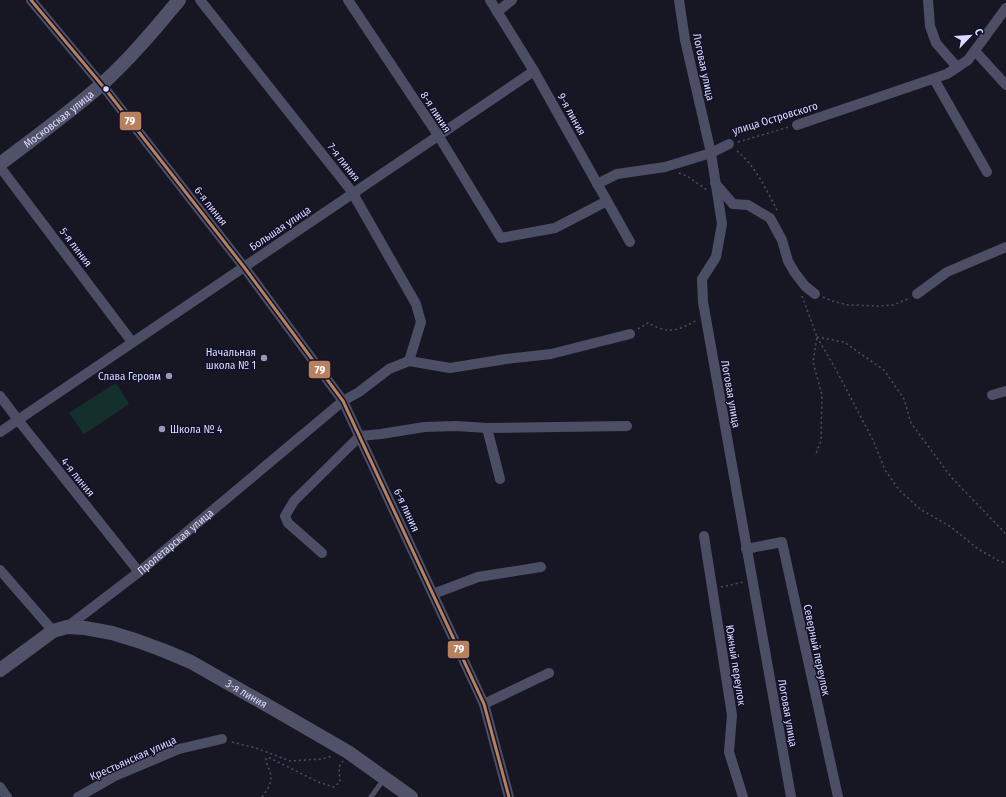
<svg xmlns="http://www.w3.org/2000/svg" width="1006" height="797" font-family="'Fira Sans Condensed',sans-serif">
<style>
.grass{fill:#14302d}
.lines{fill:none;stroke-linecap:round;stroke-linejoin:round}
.path{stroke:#45535e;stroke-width:1.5;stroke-dasharray:2 3;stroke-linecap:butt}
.lane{stroke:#4c4e65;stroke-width:5}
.street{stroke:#4c4e65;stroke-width:10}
.secondary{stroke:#50526a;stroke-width:14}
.bus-1-casing{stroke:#12112a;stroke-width:6}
.bus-1{stroke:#b6815c;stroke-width:3}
.bus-dot{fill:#dadcfe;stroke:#12112a;stroke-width:1.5}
.poi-dot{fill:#9697b2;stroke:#12112a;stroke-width:1.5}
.labels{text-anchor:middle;stroke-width:3;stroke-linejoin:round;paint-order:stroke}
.street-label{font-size:11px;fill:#dadcfe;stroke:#12112a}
.poi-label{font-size:11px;fill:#dadcfe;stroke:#12112a;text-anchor:end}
.line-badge{stroke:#12112a;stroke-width:1.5}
.badge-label{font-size:11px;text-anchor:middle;font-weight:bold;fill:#fff}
</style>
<rect width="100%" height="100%" fill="#171724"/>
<!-- grass -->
<path class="grass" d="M116 383 129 404 84 434 69 413Z"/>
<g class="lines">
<!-- path -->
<path class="path" d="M738 142 789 127
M737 151C755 165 767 191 778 212
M679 173 687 176 707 190
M802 296 817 337 813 362 822 395 821 441 815 456
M823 297 832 301 848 305 878 306 893 305 908 299
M638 329 648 323C654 326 662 330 669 330 677 331 689 324 696 321
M817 337 834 366 873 440 885 470 899 490 920 509 951 527 978 549 999 561 1006 563
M817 337 844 342 884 370 904 399 911 423 951 477 1006 534
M721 587 744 582
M232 742 256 748 290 761 322 759 332 756
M262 797C268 789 273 782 270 772 269 768 266 764 266 759L268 757 318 782 334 787 340 782 339 767 343 761"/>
<!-- lane -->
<path class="lane" d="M371 797 384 779"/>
<!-- street -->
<g class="street">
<path d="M31 0 106 90 244 267 343 401 484 704 509 797"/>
<path d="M200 0 353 193 356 199 416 304 421 322 409 361"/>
<path d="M348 0 438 135 501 238 555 228 607 201"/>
<path d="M490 0 534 71 630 242"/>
<path d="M679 0 685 40 711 153 722 224 716 257 702 279 703 302 791 797"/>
<path d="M928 0 930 26 936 43 957 67"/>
<path d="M497 12 512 0"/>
<path d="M975 51 1006 85"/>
<path d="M934 79 987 172"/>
<path d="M797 125 947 74 968 60 1006 8"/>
<path d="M0 167 132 342"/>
<path d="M715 183 733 204 748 205 770 218 782 240 788 261 795 273 805 286 815 294"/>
<path d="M597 184 617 174 665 167 711 153 729 144"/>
<path d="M917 294 947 272 1006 247"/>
<path d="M992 395 1006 391"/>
<path d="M0 396 22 425 139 572"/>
<path d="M487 428 500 479"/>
<path d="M0 432 534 71"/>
<path d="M704 536 732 715 729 752 743 797"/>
<path d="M746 549 782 542 838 797"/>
<path d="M322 553 288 523 285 516 294 501 360 436 381 434 424 427 456 426 487 428 627 426"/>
<path d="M0 570 53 631"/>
<path d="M433 594 478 577 541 567"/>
<path id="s1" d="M67 627 139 572 343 401 359 392 389 369 409 361 450 368 506 359 551 354 630 334"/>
<path d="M484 704 549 673"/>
<path d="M0 787 7 797"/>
<path d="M78 797 115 776 179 749 222 739"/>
</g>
<!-- secondary -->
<g class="secondary">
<path id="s2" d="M0 164C34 138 69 113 101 85 130 59 154 30 179 0"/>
<path id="s3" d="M0 670 53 631 67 627 85 628 112 633 138 641 165 651 191 662 279 712 348 752 411 797"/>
</g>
<!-- bus-1 casing -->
<g class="bus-1-casing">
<path id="bus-1" d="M31 0 106 90 244 267 343 401 484 704 509 797"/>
</g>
<!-- bus-1 -->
<use href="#bus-1" class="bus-1"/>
</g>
<!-- markers -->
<circle class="bus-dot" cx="106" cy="89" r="3.5"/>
<g class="poi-dot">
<circle cx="264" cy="358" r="4"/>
<circle cx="169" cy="376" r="4"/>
<circle cx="162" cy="429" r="4"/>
</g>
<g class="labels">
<!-- street labels -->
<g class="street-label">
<text transform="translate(704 67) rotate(78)" y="4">Логовая улица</text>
<text transform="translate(436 112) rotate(57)" y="4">8-я линия</text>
<text transform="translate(572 114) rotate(61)" y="4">9-я линия</text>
<text dy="4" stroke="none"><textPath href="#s2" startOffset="74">Московская улица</textPath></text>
<text transform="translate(775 118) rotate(-17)" y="4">улица Островского</text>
<text transform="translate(344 162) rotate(52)" y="4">7-я линия</text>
<text transform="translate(211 206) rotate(52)" y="4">6-я линия</text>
<text transform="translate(280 228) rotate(-34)" y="4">Большая улица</text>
<text transform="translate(76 247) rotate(53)" y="4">5-я линия</text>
<text transform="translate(731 394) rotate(80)" y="4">Логовая улица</text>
<text transform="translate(78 477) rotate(51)" y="4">4-я линия</text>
<text transform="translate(407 510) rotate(65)" y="4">6-я линия</text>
<text dy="4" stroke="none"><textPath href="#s1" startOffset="138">Пролетарская улица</textPath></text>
<text transform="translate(817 650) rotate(78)" y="4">Северный переулок</text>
<text transform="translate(736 665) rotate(81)" y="4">Южный переулок</text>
<text dy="4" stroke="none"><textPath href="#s3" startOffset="274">3-я линия</textPath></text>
<text transform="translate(788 713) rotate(80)" y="4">Логовая улица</text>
<text transform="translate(133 758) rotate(-24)" y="4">Крестьянская улица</text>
</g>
<!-- poi labels -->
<g class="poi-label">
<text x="256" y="356">Начальная<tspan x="256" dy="13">школа № 1</tspan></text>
<text x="161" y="380">Слава Героям</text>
<text x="170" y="433" text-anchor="start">Школа № 4</text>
</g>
</g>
<g class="line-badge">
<rect x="119" y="111" width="23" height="20" rx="4" fill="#b6815c"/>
<rect x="308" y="360" width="23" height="19" rx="4" fill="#b6815c"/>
<rect x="447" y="640" width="23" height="19" rx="4" fill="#b6815c"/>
</g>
<g class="badge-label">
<text x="130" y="125">79</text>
<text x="320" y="374">79</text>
<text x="459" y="653">79</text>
</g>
<!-- north arrow -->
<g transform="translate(970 36) rotate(65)" stroke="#12112a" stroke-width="3" paint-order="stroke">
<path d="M0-3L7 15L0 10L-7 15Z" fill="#dadcfe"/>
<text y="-6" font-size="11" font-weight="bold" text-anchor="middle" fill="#dadcfe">С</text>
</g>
</svg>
